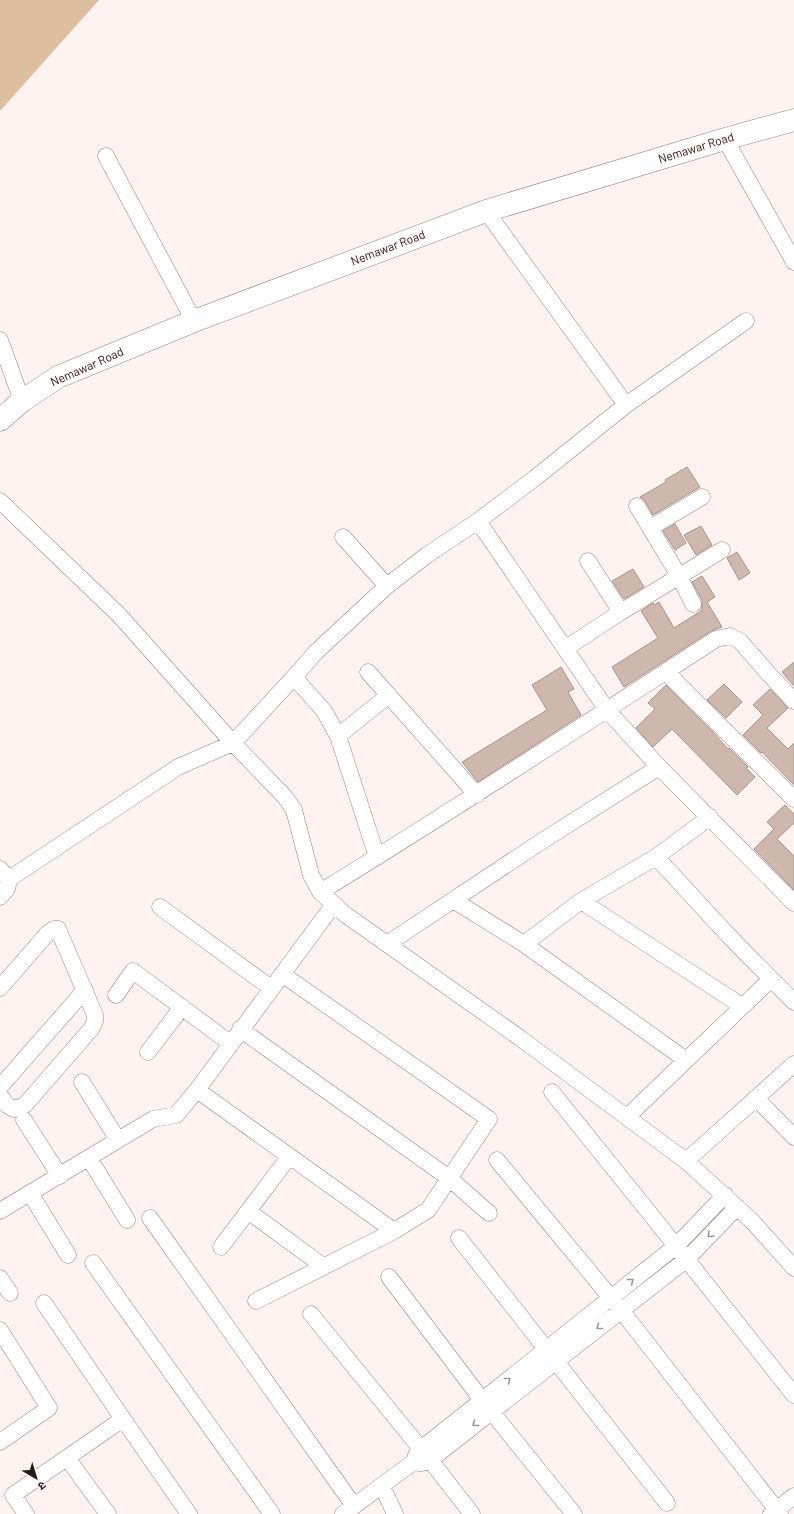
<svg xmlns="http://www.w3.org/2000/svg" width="794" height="1514" font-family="Barlow,'Noto Sans Devanagari',sans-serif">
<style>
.green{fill:#ddbe9e}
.building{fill:#ceb8ad;stroke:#a99489}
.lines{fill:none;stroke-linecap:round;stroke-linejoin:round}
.minor-casing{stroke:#9a837e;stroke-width:17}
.highway-casing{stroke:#9a837e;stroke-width:23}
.minor{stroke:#fff;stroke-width:16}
.highway{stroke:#fff;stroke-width:22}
.oneway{stroke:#9d9998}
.labels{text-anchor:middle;stroke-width:3;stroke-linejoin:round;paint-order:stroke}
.street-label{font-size:12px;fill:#251c1a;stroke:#fef3f1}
</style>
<rect width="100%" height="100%" fill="#fef3f1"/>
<!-- green -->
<path class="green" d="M0 0H99L0 111Z"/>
<!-- building -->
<path class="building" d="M687 467 700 487 653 515 645 501 640 497 666 482 665 480Z
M675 524 686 543 675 550 663 531Z
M701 526 712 545 696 555 684 535Z
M737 552 750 573 739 580 727 558Z
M633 569 644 587 624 599 612 581Z
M702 576 715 597 707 602 722 627 711 631 624 687 612 667 658 638 641 611 653 603 654 605 659 602 674 628 701 611 702 605V600L692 582Z
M794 662V686L782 672Z
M561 667 574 689 568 692 581 715 478 782 462 762 547 710 532 685Z
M724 684 742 702 726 718 707 700Z
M666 685 712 731 728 749 729 748 748 767 746 768 755 777 737 795 672 729 653 747 636 728 655 709 648 703Z
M770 689 788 708 767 728 788 749 794 743V785L762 752 761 753 743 735 763 715 753 705Z
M785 805 794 814V823L777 839 794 856V890L754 849 774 829 767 822Z"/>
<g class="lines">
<!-- minor casing -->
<g class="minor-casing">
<path id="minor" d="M725 139 794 262
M106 156 194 321
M0 340 22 401
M626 405 746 321
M0 501 119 615 233 743 285 797 294 810 311 875 320 892 346 915 520 1038 686 1161 752 1221 794 1268
M637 506 679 576 693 604
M478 521 607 710 659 767 794 903
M650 528 702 497
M343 537 387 586
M588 561 621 612
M566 648 621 612 722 550
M368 672 477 795
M666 672 794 799
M294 677 324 711 338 736 377 857
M338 736 389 695
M656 857 728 935 794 1002
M0 869 9 879 7 889 0 897
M9 879 178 767 233 743 294 677 316 652 387 586 427 555 478 521 535 478 626 405 486 211
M320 892C454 810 585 724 716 639L730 636 740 641 767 672 794 701
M453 900 524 944 686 1060
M581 901 742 1006
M160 907 271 988
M387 944 539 843 659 767
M524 944 581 901 656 857 710 817
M0 988 47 934 54 929H58L95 1015V1021L91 1029 25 1105 14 1109 7 1105 0 1096
M116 995 133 971 230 1043
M240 1029 449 1178 489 1213
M148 1052 182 1007
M82 1082 118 1140
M0 1087 85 990
M197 1090 394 1231
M552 1092 676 1246 794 1395
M756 1098 794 1137
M627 1117 771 979
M24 1120 60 1176
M89 1158 127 1220
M497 1160 621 1310 780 1514
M686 1161 794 1064
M30 1193 68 1255
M725 1195 676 1246 421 1449C409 1461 417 1467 430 1460L687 1259 737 1207
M0 1211 153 1119 176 1115 197 1090 334 904
M248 1211 323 1266
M150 1218 354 1506
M459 1238 667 1503
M221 1247 289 1157
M93 1263 272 1514
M389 1277 482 1400 574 1514
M0 1278 10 1293
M256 1301 394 1231 428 1210 489 1119 282 974
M44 1303 123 1419 189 1514
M311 1314 421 1449
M0 1330 49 1408 0 1442
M67 1458 108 1514
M430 1460 472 1514
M382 1486 395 1514
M26 1514 13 1495 123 1419
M343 1514 415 1461
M771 1514 794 1496"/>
</g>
<!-- highway casing -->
<g class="highway-casing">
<path id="highway" d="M0 420 22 401 58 377 194 321 486 211 725 139 794 120"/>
</g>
<!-- minor -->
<use href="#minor" class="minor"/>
<!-- highway -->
<use href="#highway" class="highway"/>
</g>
<!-- one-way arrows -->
<defs><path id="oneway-chevron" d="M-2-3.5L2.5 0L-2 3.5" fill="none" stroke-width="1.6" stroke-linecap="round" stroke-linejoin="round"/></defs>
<g class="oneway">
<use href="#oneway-chevron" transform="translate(710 1235) rotate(134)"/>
<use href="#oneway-chevron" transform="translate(631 1281) rotate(-38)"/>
<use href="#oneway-chevron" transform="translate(599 1327) rotate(142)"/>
<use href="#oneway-chevron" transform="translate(508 1380) rotate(-39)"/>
<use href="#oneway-chevron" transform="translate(475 1424) rotate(142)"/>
</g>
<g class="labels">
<!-- street labels -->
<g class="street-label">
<text transform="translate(696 148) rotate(-17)" y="4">Nemawar Road</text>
<text transform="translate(388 248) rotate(-21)" y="4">Nemawar Road</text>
<text transform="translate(87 367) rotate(-24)" y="4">Nemawar Road</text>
</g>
</g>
<!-- north arrow -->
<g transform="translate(36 1478) rotate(142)" stroke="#fef3f1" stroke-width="3" paint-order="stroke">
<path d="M0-3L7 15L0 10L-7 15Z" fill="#251c1a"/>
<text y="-6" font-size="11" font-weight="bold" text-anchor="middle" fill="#251c1a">उ</text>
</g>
</svg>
